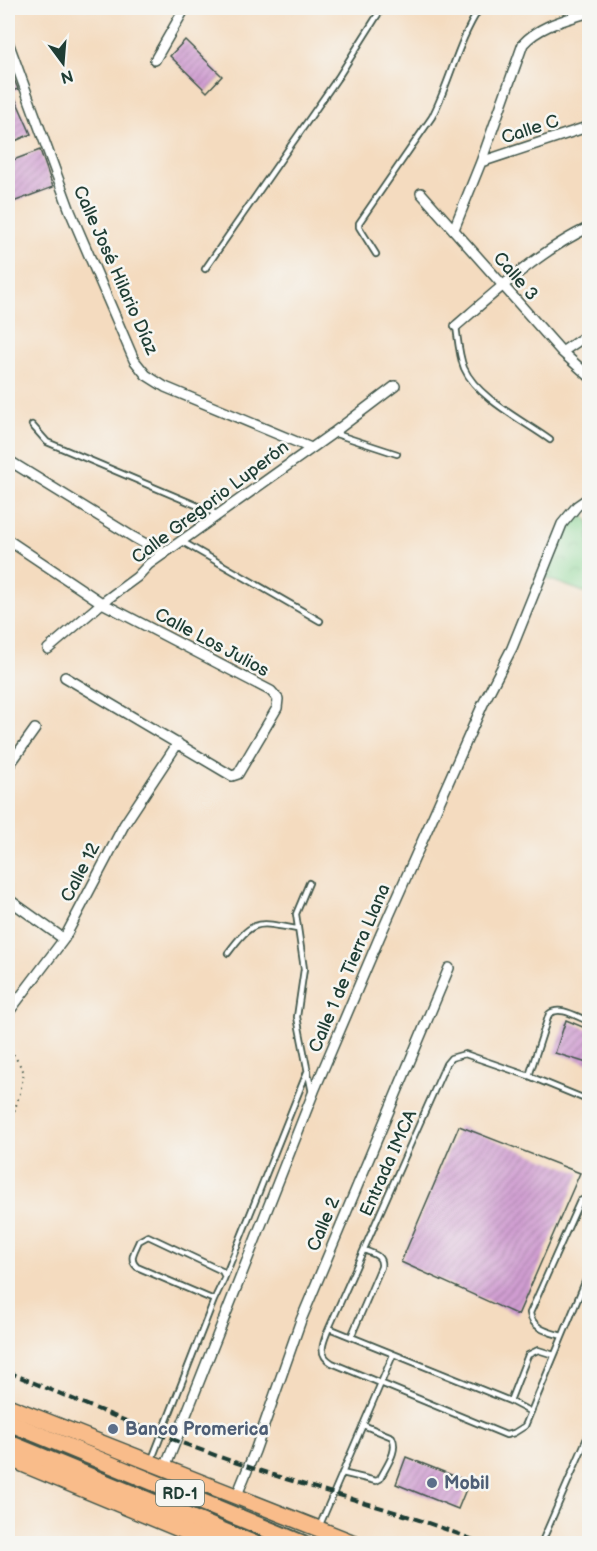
<svg xmlns="http://www.w3.org/2000/svg" width="597" height="1551" font-family="'Balsamiq Sans',sans-serif">
<style>
.park{fill:url(#park-crowns);stroke:#538964;stroke-width:1.5}
.building{fill:url(#building-hatch)}
.lines{fill:none;stroke-linecap:round;stroke-linejoin:round}
.service-casing{stroke:#3f5549;stroke-width:8}
.minor-casing{stroke:#3f5549;stroke-width:12}
.primary-casing{stroke:#3f5549;stroke-width:18}
.motorway-casing{stroke:#3f5549;stroke-width:20}
.path{stroke:#3f5549;stroke-width:2;stroke-dasharray:1.5 4.5;stroke-linecap:butt}
.service{stroke:#fff;stroke-width:4.5}
.minor{stroke:#fff;stroke-width:9}
.primary{stroke:#f9bc8a;stroke-width:15}
.motorway{stroke:#f9bc8a;stroke-width:16}
.rail{stroke:#1f3d34;stroke-width:4;stroke-dasharray:9 4.5;stroke-linecap:butt}
.service-dot{fill:#5c6f8a;stroke:#f6f6f2;stroke-width:2}
.labels{text-anchor:middle;stroke-width:5;stroke-linejoin:round;paint-order:stroke}
.shield{fill:#f6f6f2;stroke:#60746d;stroke-width:1.5}
.shield-label{font-size:16px;font-weight:bold;fill:#1f3d34}
.street-label{font-size:18px;fill:#1f3d34;stroke:#f6f6f2}
.service-label{font-size:18px;font-weight:bold;fill:#4e5e75;stroke:#f6f6f2;text-anchor:start}
</style>
<defs>
<pattern id="park-crowns" width="20" height="18" patternUnits="userSpaceOnUse" patternTransform="scale(1.5)"><rect width="20" height="18" fill="#87d593"/><path d="M2 6a3 3 0 1 1 6 0M12 15a3 3 0 1 1 6 0" fill="none" stroke="#6eae79"/></pattern>
<pattern id="building-hatch" width="6" height="6" patternUnits="userSpaceOnUse" patternTransform="scale(1.5)"><rect width="6" height="6" fill="#d09dd1"/><path d="M-1 1l2-2M0 6l6-6M5 7l2-2" fill="none" stroke="#a881aa"/></pattern>
</defs>
<rect width="100%" height="100%" fill="#f6f6f2"/>
<filter id="ink" filterUnits="userSpaceOnUse"><feTurbulence type="fractalNoise" baseFrequency=".0167" numOctaves="2"/><feDisplacementMap in="SourceGraphic" scale="12" xChannelSelector="R" yChannelSelector="G"/><feConvolveMatrix kernelMatrix="1 2 1 2 8 2 1 2 1" color-interpolation-filters="sRGB"/></filter>
<filter id="wash" filterUnits="userSpaceOnUse"><feTurbulence type="fractalNoise" baseFrequency=".008" numOctaves="4" result="noise"/><feDisplacementMap in="SourceGraphic" scale="24" xChannelSelector="R" yChannelSelector="G"/><feGaussianBlur stdDeviation="1.35" result="paint"/><feColorMatrix in="noise" values="0 0 0 0 0 0 0 0 0 0 0 0 0 0 0 0 0 1.4 0 .05"/><feComposite in="paint" operator="in"/></filter>
<g filter="url(#wash)">
<rect width="100%" height="100%" fill="#f4dbbf"/>
<!-- park -->
<path class="park" d="M579 508 589 522V594L546 578 563 528Z"/>
<g id="blocks">
<!-- building -->
<path class="building" d="M185 40 222 76 207 92 170 56Z
M8 65 18 89 12 91 31 134 8 144Z
M40 150 53 187 8 204V162Z
M566 1020 590 1030V1064L555 1053Z
M459 1126 580 1173 518 1315 401 1262Z
M406 1457 469 1482 458 1509 396 1484Z"/>
</g>
</g>
<g filter="url(#ink)">
<use href="#blocks" fill-opacity="0" stroke="#3f5549" stroke-width="1.5"/>
<g class="lines">
<!-- service casing -->
<g class="service-casing">
<path id="service" d="M376 254 359 227V223L432 117C450 82 458 41 480 8
M205 269 339 76 382 8
M456 326C458 340 459 355 464 368 477 398 524 421 550 440
M32 425 47 442 217 514
M333 433 397 454
M181 541 320 621
M309 883 296 914 304 969 297 1017 312 1093
M228 953C254 918 257 922 297 929
M529 1076 549 1014C560 1005 577 1017 590 1022
M590 1101 529 1076 465 1054 451 1058 446 1064 329 1328C324 1341 316 1354 332 1363L506 1435 514 1433 525 1426 590 1270
M214 1300 137 1267C128 1259 135 1251 139 1241L148 1236 222 1271 224 1275
M329 1328 510 1401 531 1412
M562 1336C549 1332 532 1329 530 1313L580 1201 590 1196
M351 1337 381 1267C383 1255 373 1254 364 1250
M510 1401 528 1355 538 1350 554 1355
M152 1459 214 1300 224 1279 307 1072
M342 1473 376 1481 380 1479C386 1466 399 1451 392 1437L363 1425
M319 1527 393 1355
M541 1544 590 1431"/>
</g>
<!-- minor casing -->
<g class="minor-casing">
<path id="minor" d="M8 42 70 211 134 360 146 375 165 387 311 448
M155 60 185 8
M481 162 590 126
M421 193 562 352 590 377
M454 229 481 162 523 44C540 25 566 20 590 12
M456 326C495 292 542 249 590 227
M562 352 590 333
M8 460 133 537 164 554
M8 540 102 603 271 691 278 699 277 708 238 774 232 776 65 677
M48 649 102 603 137 577 149 564 333 433 395 386
M8 767 35 729
M8 899 64 939
M8 1013 64 939 124 825 178 743
M165 1468 314 1091 380 936 483 704 512 648 562 524 577 506 590 497
M237 1495 255 1451 301 1320 449 968"/>
</g>
<!-- primary casing -->
<g class="primary-casing">
<path id="primary" d="M8 1406 357 1544
M8 1458 215 1544"/>
</g>
<!-- motorway casing -->
<g class="motorway-casing">
<path id="motorway" d="M8 1422 303 1544
M8 1443 254 1544"/>
</g>
<!-- path -->
<path class="path" d="M8 1051 14 1055 24 1072 20 1093 8 1131"/>
<!-- service -->
<use href="#service" class="service"/>
<!-- minor -->
<use href="#minor" class="minor"/>
<!-- primary -->
<use href="#primary" class="primary"/>
<!-- motorway -->
<use href="#motorway" class="motorway"/>
<!-- rail -->
<path class="rail" d="M8 1372C90 1406 173 1442 258 1470 333 1495 410 1513 483 1544"/>
</g>
</g>
<!-- markers -->
<g class="service-dot">
<circle cx="113" cy="1429" r="6"/>
<circle cx="432" cy="1483" r="6"/>
</g>
<g class="labels">
<!-- shield labels -->
<rect class="shield" x="156" y="1480" width="48" height="26" rx="4.5"/>
<g class="shield-label">
<text x="180" y="1499">RD-1</text>
</g>
<!-- street labels -->
<g class="street-label">
<text transform="translate(530 129) rotate(-18)" y="6">Calle C</text>
<text transform="translate(116 270) rotate(66)" y="6">Calle José Hilario Díaz</text>
<text transform="translate(516 276) rotate(49)" y="6">Calle 3</text>
<text transform="translate(210 502) rotate(-37)" y="6">Calle Gregorio Luperón</text>
<text transform="translate(212 642) rotate(28)" y="6">Calle Los Julios</text>
<text transform="translate(80 872) rotate(-63)" y="6">Calle 12</text>
<text transform="translate(349 968) rotate(-67)" y="6">Calle 1 de Tierra Llana</text>
<text transform="translate(388 1163) rotate(-66)" y="6">Entrada IMCA</text>
<text transform="translate(323 1224) rotate(-67)" y="6">Calle 2</text>
</g>
<!-- service labels -->
<g class="service-label">
<text x="125" y="1435">Banco Promerica</text>
<text x="444" y="1489">Mobil</text>
</g>
</g>
<!-- margin -->
<rect width="597" height="1551" fill="none" stroke="#f6f6f2" stroke-width="30"/>
<!-- north arrow -->
<g transform="translate(63 63) rotate(164)" stroke="#f6f6f2" stroke-width="4.5" paint-order="stroke">
<path d="M0-4.5L10 22L0 15L-10 22Z" fill="#1f3d34"/>
<text y="-9" font-size="16" font-weight="bold" text-anchor="middle" fill="#1f3d34">N</text>
</g>
</svg>
